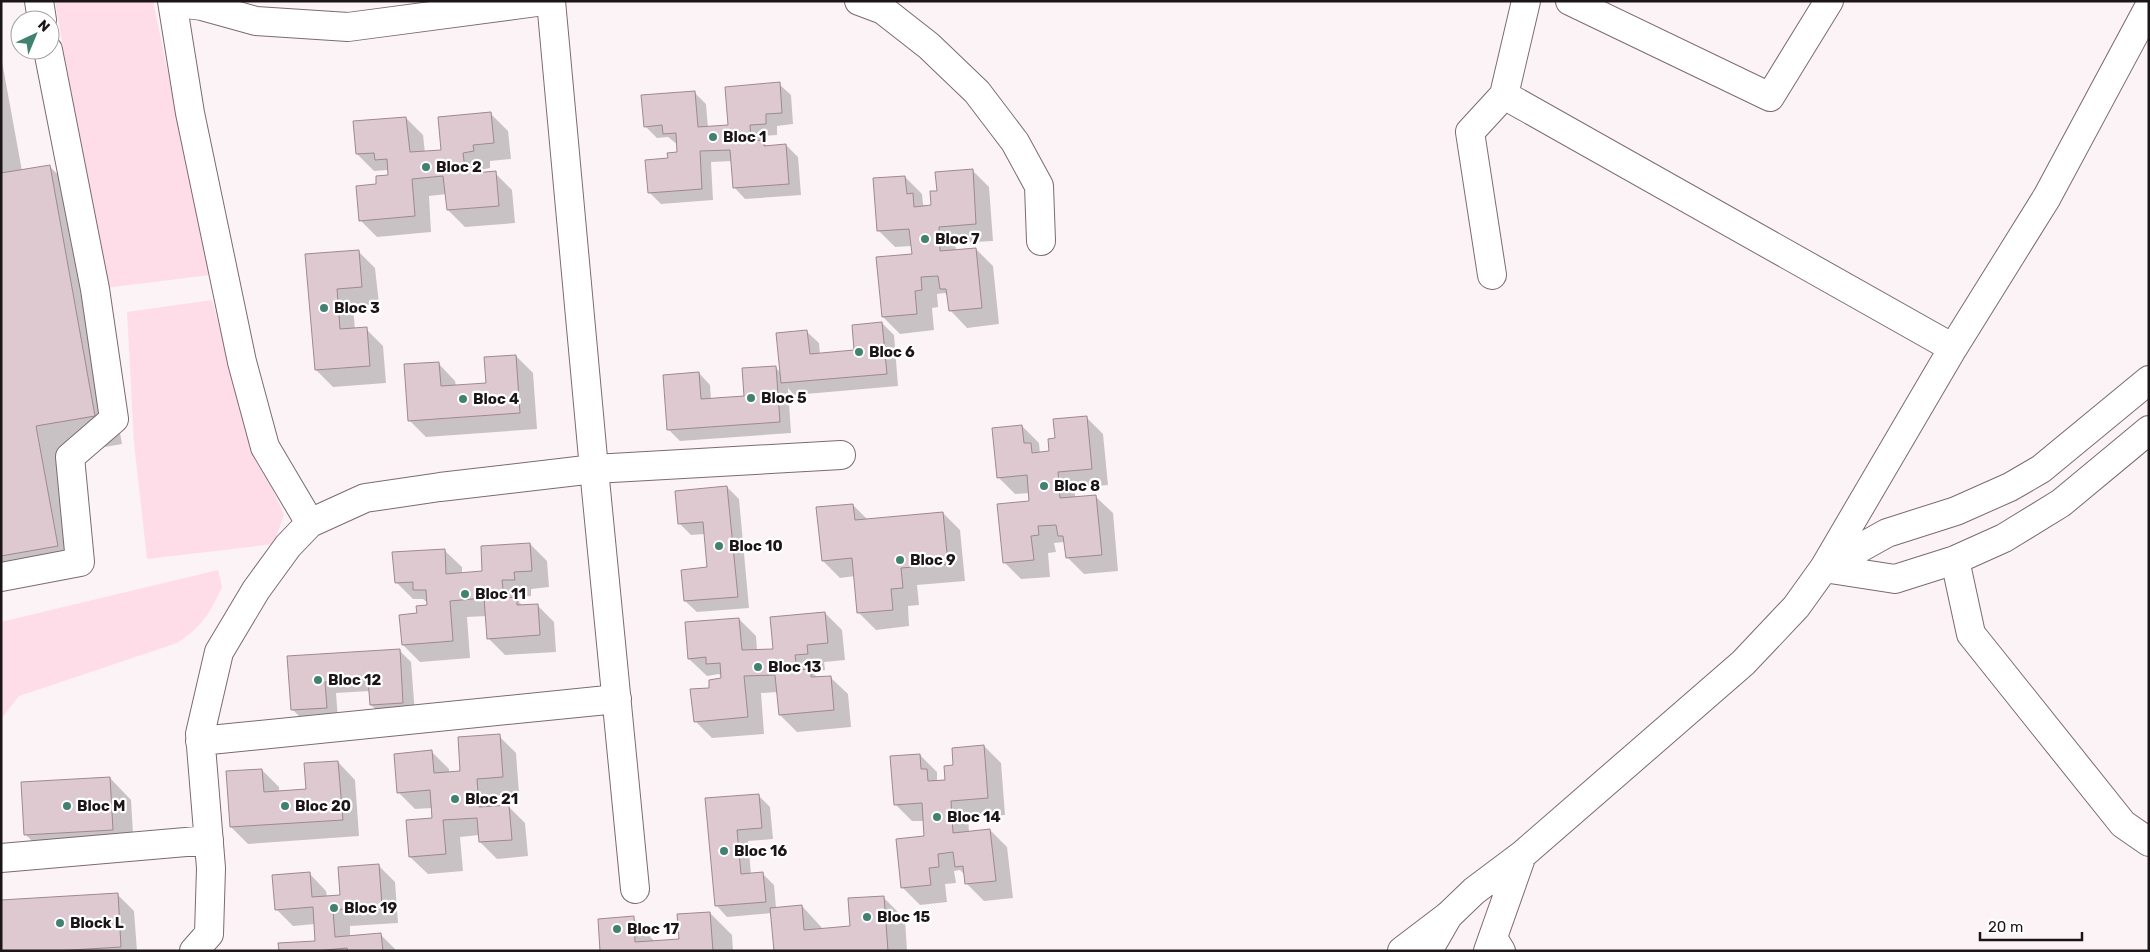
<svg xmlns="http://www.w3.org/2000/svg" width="2150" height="952" font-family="Rubik,sans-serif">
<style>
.green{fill:#fedde8}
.shadow{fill:#0003}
.building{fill:#dfc9d0;stroke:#9e8990}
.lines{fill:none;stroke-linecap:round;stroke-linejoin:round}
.minor-casing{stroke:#7d6a71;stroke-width:30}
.major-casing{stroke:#7d6a71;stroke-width:30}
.minor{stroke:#fff;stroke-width:28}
.major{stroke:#fff;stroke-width:28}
.poi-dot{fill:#408170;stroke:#fff;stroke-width:2}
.labels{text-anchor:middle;stroke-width:4.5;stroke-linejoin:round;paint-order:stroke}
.poi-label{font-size:15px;font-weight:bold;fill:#1c1517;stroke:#fff;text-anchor:start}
</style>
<rect width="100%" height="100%" fill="#fcf3f6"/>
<!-- green -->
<path class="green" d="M55 1H153L210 275 105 288Z
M212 300 255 453 284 514 274 544 147 559 134 443 127 312Z
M218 570 222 587C210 613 202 627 177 643L19 696 1 719V622Z"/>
<!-- shadow -->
<path class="shadow" d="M1 56 22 171 49 166 78 194 122 444 64 454 85 574 1 589Z
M779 84 791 95 793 124 777 126V135L761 136V142L768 146 786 145 798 157 801 195 745 199 734 187 732 161 711 162 713 200 661 204 649 192 669 159 678 153V145L668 137 657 138 645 126 695 93 706 104 708 128 729 126Z
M491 114 508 131 511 159 490 161V168L480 170V174L495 173 512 190 515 223 465 227 448 210 447 194 429 196 431 232 377 237 360 220 378 185 390 176 387 170 374 171 357 154 406 118 423 135 425 153 442 152Z
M972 170 989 187 993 241 955 243 956 251 976 249 993 266 999 324 967 328 950 310 949 297 945 293 937 294 938 307 932 308 934 330 900 334 883 317 913 255 912 246 895 247 878 230 905 177 922 194 923 204 925 207 932 206 938 192Z
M358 251 375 268 379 304 353 306 355 330 366 329 383 346 386 383 333 387 316 370 306 255Z
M882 323 894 335 898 386 794 395 788 388 791 433 680 441 669 430 699 373 710 385 711 400 746 397 775 367 781 373 807 332 819 343 820 355 856 352Z
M516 356 533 373 537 429 426 437 409 420 438 363 455 381 456 386 488 384Z
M1086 417 1103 434 1108 485 1075 488V498L1095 496 1113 513 1118 571 1084 574 1067 557 1065 542 1054 543 1056 552 1048 553 1050 577 1021 579 1004 562 1031 502 1030 493 1015 494 998 477 1022 426 1039 443 1040 454 1051 453 1057 439Z
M727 487 739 499 749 608 697 612 685 601 708 568 705 534 691 535 679 523Z
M853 505 868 520 943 513 960 530 965 581 917 585 919 605 908 606 909 626 876 630 859 613 855 576 840 578 823 561Z
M530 544 547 561 549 587 531 589V596L519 597V602L523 606 537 605 554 622 556 652 505 655 488 638 487 616 467 617 470 658 420 662 403 645 418 614 428 606V603L423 599H413L396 582 444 550 462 567V574L483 572Z
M825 613 842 630 845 660 824 662 825 670 812 672 818 678 830 677 848 694 851 727 797 732 780 715 778 692 761 693 764 734 712 738 695 721 710 689 723 679 719 674 707 676 689 659 739 619 756 636 757 650H774Z
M399 650 411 662 415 714 383 716 371 705 370 691 336 693 338 719 304 721 292 709 288 657Z
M499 736 516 753 519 794 494 796 495 807 508 806 525 823 528 856 497 859 480 842 479 835 460 837 463 871 428 874 410 857 434 819 433 808 415 809 398 792 432 752 449 769V773L462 772Z
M984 746 1001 763 1005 815 968 817 969 832 990 830 1007 847 1013 898 984 901 967 884 966 876 960 870 954 871 956 883 945 884 947 902 920 905 903 888 897 840 925 837 924 821H912L895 804 920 755 937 772V780L947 781 954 766Z
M338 762 355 780 359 836 248 844 231 827 262 770 279 787V792L307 790Z
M110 778 131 800 134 851 47 856 25 834Z
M758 795 770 807 773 839 748 841 751 874 762 873 774 885 776 908 802 906 823 929 852 927 883 897 905 919 907 951H775L772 913 727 917 716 905 707 800Z
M378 865 395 882 398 923 350 926V937L381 935 397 951H280L317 942 315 924 293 926 276 909 309 873 326 891 327 897 341 896Z
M117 894 134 911 137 951H1Z
M710 913 732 935 733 951H601L633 918 655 942 680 940Z"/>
<!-- building -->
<path class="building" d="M780 82 782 113 766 114V124L750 125 751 141 764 140V146L786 144 789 184 733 188 730 150 700 151 702 189 648 193 645 160 668 158 667 153 677 152 676 133 663 134 662 125 644 127 641 95 695 91 698 127 728 125 725 87Z
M491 112 494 143 473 145 474 151 463 153 465 168 475 166V173L496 171 499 206 447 210 443 176 412 179 415 216 359 221 356 186 376 184V176L388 175 387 159 375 160 374 153 356 154 353 121 406 117 410 152 441 150 438 117Z
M50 165 95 416 36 426 58 546 1 556V173Z
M973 169 976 224 939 227 940 251 976 248 982 308 949 311 946 289H940L938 276 921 277 922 290 915 291 917 314 882 317 876 257 912 254 909 229 877 231 873 178 905 176 907 194 913 193 914 207 931 205 930 191H937L935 172Z
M359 250 362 287 337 289 340 329 367 327 370 366 315 370 305 254Z
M882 322 887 374 781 383 776 333 807 330 810 354 854 350 852 325Z
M516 355 520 413 408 421 404 364 439 362 441 386 486 383 484 357Z
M776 366 780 422 667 430 663 375 699 372 701 399 744 396 742 368Z
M1087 416 1092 469 1058 472 1060 498 1096 495 1102 555 1066 558 1063 536H1058L1056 525 1038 526 1039 535 1031 536 1034 560 1003 563 997 504 1029 501 1027 475 997 478 992 428 1022 425 1024 443H1031L1032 453 1049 451 1048 439 1055 438 1053 419Z
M727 486 738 597 684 601 681 570 707 567 703 522 678 524 675 491Z
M853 504 855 520 943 512 948 564 901 568 903 588 891 589 893 610 857 613 852 558 822 561 816 507Z
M530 543 532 571 514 572 515 580H502L504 598 517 597V605L538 604 540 635 487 639 484 598 450 601 453 641 402 645 399 615 417 613 416 606 427 605 426 590H413V582L395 583 392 552 445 549 446 574 482 571 481 546Z
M825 612 828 643 807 645 808 654 795 655 797 670 811 669V677L831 676 834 710 779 715 775 675 744 676 748 717 694 722 690 689 709 688V680L721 678 720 663 706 664V657L688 659 685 622 739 618 742 650 773 649 770 617Z
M400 649 403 703 370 705 368 679 325 682 327 708 291 710 287 656Z
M500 734 503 777 477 779 479 807 509 805 512 840 479 842 477 818 443 820 446 854 409 857 406 820 432 818 430 790 397 793 394 754 432 750 434 773 460 771 458 737Z
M984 745 988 798 951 801 953 833 990 829 996 881 965 884 963 866 955 867 953 852 938 854 939 867 929 868 931 885 901 888 896 839 924 836 922 803 894 805 890 756 920 754 921 769H927L928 781 945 780 944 766 953 765 952 748Z
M338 761 343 820 230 827 226 771 262 769 264 792 306 789 304 763Z
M110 777 113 830 24 835 21 782Z
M759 794 762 828 737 830 741 874 763 872 766 902 715 906 705 798Z
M379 864 382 906 333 910 335 937 381 933 383 951H348L347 948 315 951H279L278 943 315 941 313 907 275 910 272 875 310 872 312 897 340 895 338 867Z
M118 893 121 947 55 951H1V900Z
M884 896 888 951H774L770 908 802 905 804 930 850 926 848 898Z
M710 912 713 951H600L598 919 634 916 635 942 679 939 677 914Z"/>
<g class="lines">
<!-- minor casing -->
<g class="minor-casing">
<path id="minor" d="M39 1 42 20
M172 1 190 113 242 362 265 447 310 523 288 546 256 590 219 652 200 734 211 868 209 934 194 951
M551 1 594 469 841 455
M859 1 883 10 929 46 977 92 1015 142 1039 186 1041 241
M1526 1 1504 95 1953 348
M1570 1 1770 97 1829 1
M172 2 202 6 256 21 348 27 544 1
M1492 275 1470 132 1504 95
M310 523 365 498 440 487 594 469 635 889
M1955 560 1971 634 2123 824 2149 842
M1826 567 1887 533 1956 511 2010 487 2041 469 2149 380
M1824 568 1895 579 1955 560 2004 538 2061 503 2149 430
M1 577 80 562 70 457 114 419 95 289 48 50
M200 741 617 699
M1 858 209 840
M1428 951 1448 916 1474 891 1522 855 1743 663 1796 607 1824 568 1953 348 2047 197 2149 7
M1488 951 1522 855"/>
</g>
<!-- major casing -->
<g class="major-casing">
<path id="major" d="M1493 938 1501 951
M1402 951 1448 916"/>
</g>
<!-- minor -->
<use href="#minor" class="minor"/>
<!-- major -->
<use href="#major" class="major"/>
</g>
<!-- markers -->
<g class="poi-dot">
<circle cx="713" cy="137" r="5"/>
<circle cx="426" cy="167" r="5"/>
<circle cx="925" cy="239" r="5"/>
<circle cx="324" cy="308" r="5"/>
<circle cx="859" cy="352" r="5"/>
<circle cx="751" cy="398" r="5"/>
<circle cx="463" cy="399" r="5"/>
<circle cx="1044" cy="486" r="5"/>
<circle cx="719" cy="546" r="5"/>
<circle cx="900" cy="560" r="5"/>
<circle cx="465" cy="594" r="5"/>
<circle cx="758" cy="667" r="5"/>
<circle cx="318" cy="680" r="5"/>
<circle cx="455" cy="799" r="5"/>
<circle cx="67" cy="806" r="5"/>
<circle cx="285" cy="806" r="5"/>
<circle cx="937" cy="817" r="5"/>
<circle cx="724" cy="851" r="5"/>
<circle cx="334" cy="908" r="5"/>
<circle cx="867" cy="917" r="5"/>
<circle cx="60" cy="923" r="5"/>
<circle cx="617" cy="929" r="5"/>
</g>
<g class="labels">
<!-- poi labels -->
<g class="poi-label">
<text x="723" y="142">Bloc 1</text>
<text x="436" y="172">Bloc 2</text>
<text x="935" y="244">Bloc 7</text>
<text x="334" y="313">Bloc 3</text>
<text x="869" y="357">Bloc 6</text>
<text x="761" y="403">Bloc 5</text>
<text x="473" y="404">Bloc 4</text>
<text x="1054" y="491">Bloc 8</text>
<text x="729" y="551">Bloc 10</text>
<text x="910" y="565">Bloc 9</text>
<text x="475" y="599">Bloc 11</text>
<text x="768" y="672">Bloc 13</text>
<text x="328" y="685">Bloc 12</text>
<text x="465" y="804">Bloc 21</text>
<text x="77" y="811">Bloc M</text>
<text x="295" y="811">Bloc 20</text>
<text x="947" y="822">Bloc 14</text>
<text x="734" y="856">Bloc 16</text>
<text x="344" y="913">Bloc 19</text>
<text x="877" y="922">Bloc 15</text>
<text x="70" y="928">Block L</text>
<text x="627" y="934">Bloc 17</text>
</g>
</g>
<!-- border -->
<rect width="2150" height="952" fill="none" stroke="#1c1517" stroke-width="5"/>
<!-- north arrow -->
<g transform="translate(35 35) rotate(44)"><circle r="24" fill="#ffffff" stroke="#a4a1a2"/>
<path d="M0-4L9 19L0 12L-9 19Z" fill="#408170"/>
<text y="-8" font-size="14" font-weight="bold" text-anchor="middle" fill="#1c1517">N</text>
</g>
<!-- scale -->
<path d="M1980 932v8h102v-8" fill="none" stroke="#1c1517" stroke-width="2.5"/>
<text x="1988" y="932" font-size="15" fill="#1c1517" stroke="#ffffff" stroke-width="4" paint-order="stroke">20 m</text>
</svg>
